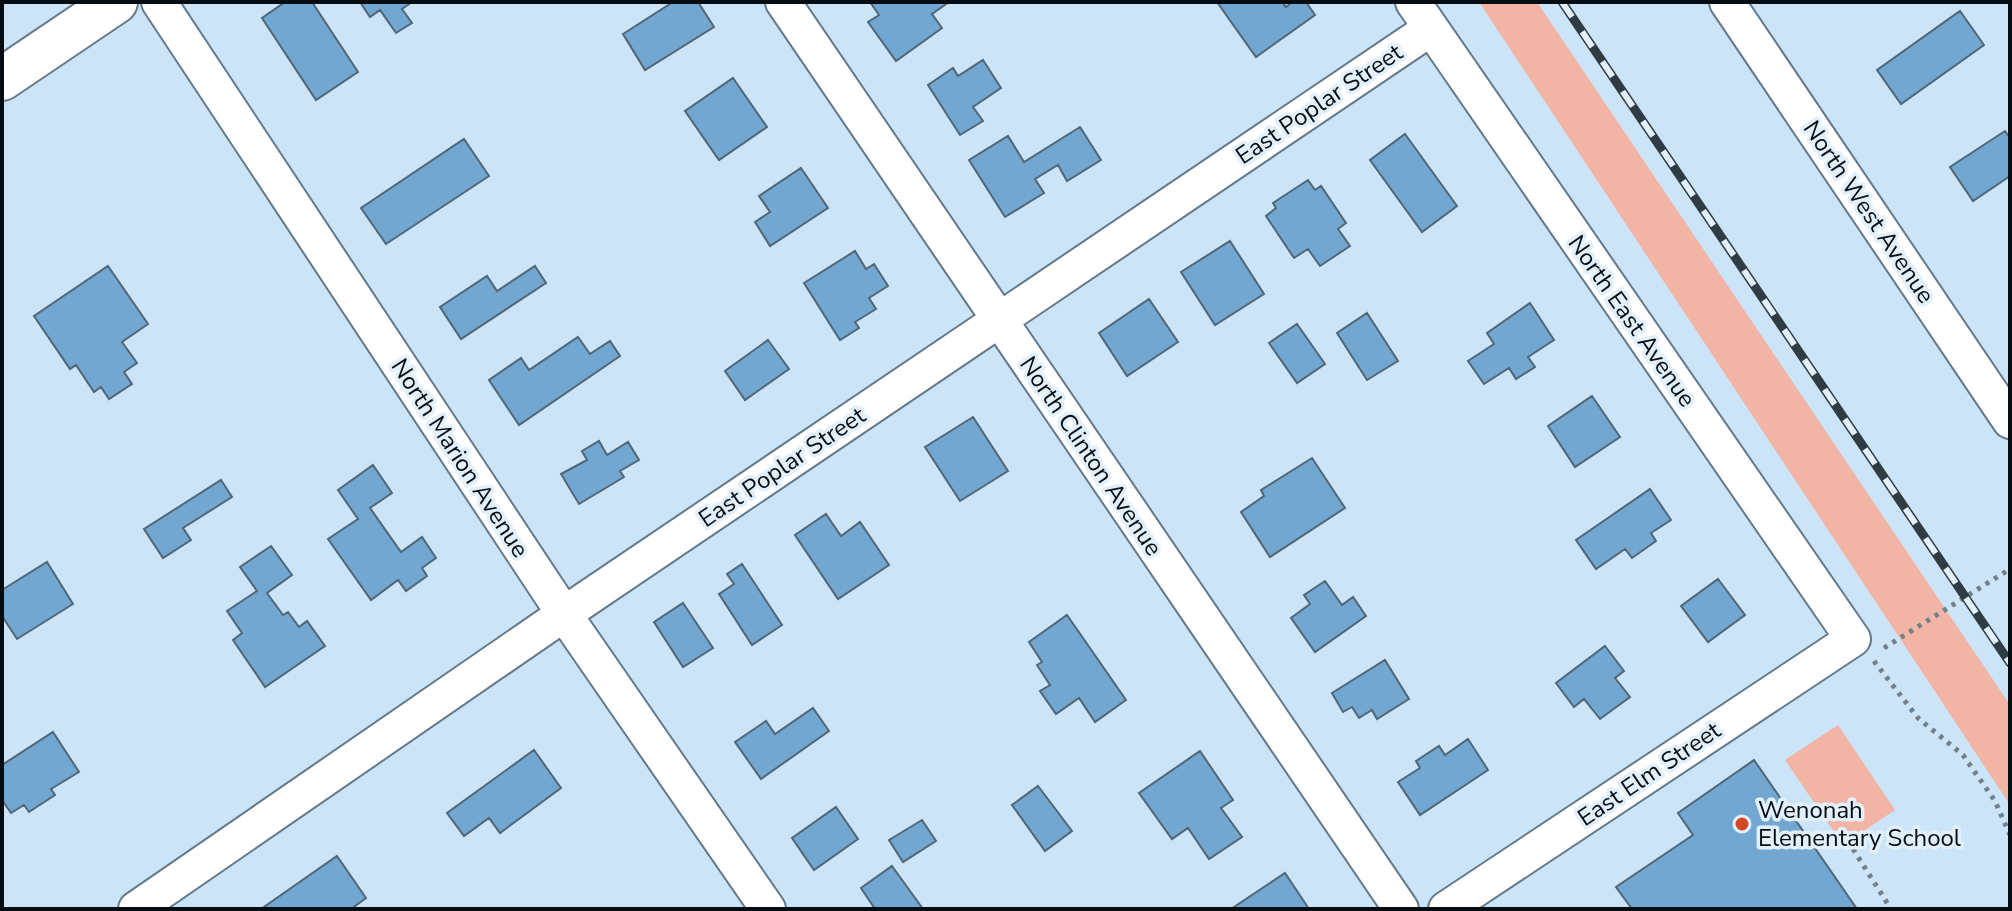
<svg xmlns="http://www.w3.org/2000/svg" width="2012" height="911" font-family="'Nunito Sans',sans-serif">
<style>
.green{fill:#f2b4a4}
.building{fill:#72a7d1;stroke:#516676;stroke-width:2}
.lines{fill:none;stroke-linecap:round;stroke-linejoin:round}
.minor-casing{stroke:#64798a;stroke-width:38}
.tertiary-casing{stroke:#64798a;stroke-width:46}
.path{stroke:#70808d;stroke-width:5;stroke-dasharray:4 6;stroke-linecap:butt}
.minor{stroke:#fff;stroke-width:34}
.tertiary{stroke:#fff;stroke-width:42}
.rail-casing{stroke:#303c44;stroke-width:9}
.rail{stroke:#e2f0fb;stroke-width:6;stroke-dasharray:18;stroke-linecap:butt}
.poi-dot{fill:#d24825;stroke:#e2f0fb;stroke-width:3}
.labels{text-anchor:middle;stroke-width:7;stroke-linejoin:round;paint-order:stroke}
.street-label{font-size:24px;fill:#050d13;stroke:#e2f0fb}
.poi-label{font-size:24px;fill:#050d13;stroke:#e2f0fb;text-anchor:start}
</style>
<rect width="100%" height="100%" fill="#cce4f7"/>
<!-- green -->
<path class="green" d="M1479 2H1537L2010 705V805Z
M1838 725 1895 810 1843 845 1785 760Z"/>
<!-- building -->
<path class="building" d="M285 2H312L358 72 316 100 262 18Z
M360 2H412L402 9 412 23 396 33 380 10 370 17Z
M673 2H698L714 27 645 70 623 34Z
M870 2H949L932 14 942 28 896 61 868 22 879 15Z
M1217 2H1282L1286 7 1292 2H1306L1315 15 1256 57Z
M1960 11 1984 45 1901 104 1877 70Z
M983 60 1001 88 973 107 983 121 960 135 928 85 953 68 958 76Z
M733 78 767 127 719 160 685 111Z
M1080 127 1101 160 1067 181 1058 165 1035 179 1044 193 1005 217 969 160 1008 136 1024 162Z
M2005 131 2010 138V176L1973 201 1950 167Z
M1405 134 1457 206 1422 232 1370 160Z
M464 139 489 176 386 244 361 208Z
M801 168 828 208 770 246 755 222 770 212 759 196Z
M1308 180 1315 190 1321 186 1346 223 1338 229 1350 246 1320 266 1308 249 1294 258 1266 216 1276 208 1273 203Z
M1230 241 1264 294 1215 325 1181 272Z
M855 251 866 269 874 264 888 286 869 298 876 309 855 322 859 328 840 340 804 283Z
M108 266 148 324 122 342 137 363 124 372 132 384 109 399 101 387 94 392 76 365 70 369 34 316Z
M535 266 546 283 461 339 440 307 487 276 497 291Z
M1149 299 1178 342 1127 376 1099 333Z
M1530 303 1554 340 1528 357 1535 367 1516 379 1509 368 1484 384 1468 361 1494 344 1487 333Z
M1367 313 1398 361 1367 380 1337 333Z
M1297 324 1325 364 1297 383 1269 343Z
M578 337 590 354 610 341 620 356 519 425 489 380 521 358 529 370Z
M768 340 789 369 745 400 725 371Z
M1592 396 1620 437 1575 467 1548 426Z
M973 417 1008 471 960 501 925 447Z
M599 441 607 455 628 442 639 460 620 471 624 477 579 504 561 474 587 460 582 451Z
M1312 458 1345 508 1270 557 1241 512 1264 496 1261 490Z
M373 465 392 493 370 508 401 552 422 537 436 558 422 568 427 576 406 591 398 580 371 600 328 539 358 519 338 490Z
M221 480 232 497 183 528 191 540 163 558 144 529Z
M1650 489 1671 520 1651 533 1656 541 1632 558 1625 549 1596 569 1576 540Z
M826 514 841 536 860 522 889 565 838 599 795 535Z
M271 546 292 575 267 593 283 615 288 612 299 627 307 621 325 646 265 687 233 640 242 633 227 611 257 591 240 567Z
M47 562 73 604 17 639 2 616V590Z
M742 564 782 625 752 645 719 594 734 584 727 574Z
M1718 579 1745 615 1708 642 1681 606Z
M1325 581 1342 605 1353 597 1366 616 1315 652 1291 618 1310 604 1304 595Z
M683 603 713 648 683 667 654 622Z
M1067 615 1126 700 1095 722 1079 698 1056 714 1040 691 1050 685 1037 665 1042 662 1029 642Z
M1605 646 1624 671 1615 678 1630 697 1600 719 1584 699 1574 707 1556 683Z
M1385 660 1409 699 1377 719 1372 710 1359 718 1352 707 1343 712 1332 693Z
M813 708 829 731 761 779 735 742 766 721 775 734Z
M53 732 79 772 51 789 55 795 29 812 24 805 11 813 2 800V765Z
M1468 739 1488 770 1420 815 1398 782 1420 768 1416 761 1439 746 1445 755Z
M534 750 561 788 500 833 489 818 464 836 447 813Z
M1200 751 1233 800 1221 808 1242 837 1209 859 1188 828 1172 839 1139 793Z
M1754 760 1857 909H1632L1616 887 1693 835 1678 813Z
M1038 786 1072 831 1045 851 1012 805Z
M836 807 858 839 814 870 792 838Z
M922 820 936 841 903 862 889 840Z
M337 856 366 898 351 909H261Z
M892 866 923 909H875L861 888Z
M1285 873 1309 909H1231Z"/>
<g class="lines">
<!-- minor casing -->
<g class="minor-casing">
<path id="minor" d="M159 2 564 614 768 909
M783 2 1401 909
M1413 2 1853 639 1446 909
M1727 2 2010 421
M136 909 564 614 1430 29"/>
</g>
<!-- tertiary casing -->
<g class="tertiary-casing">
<path id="tertiary" d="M2 79 116 2"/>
</g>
<!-- path -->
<path class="path" d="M1884 648 2010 569
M1874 661 1918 718 1963 755 1995 801 2010 835
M1853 849 1891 909"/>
<!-- minor -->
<use href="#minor" class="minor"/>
<!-- tertiary -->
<use href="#tertiary" class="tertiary"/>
<!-- rail casing -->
<g class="rail-casing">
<path id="rail" d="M1562 2 2010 663"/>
</g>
<!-- rail -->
<use href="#rail" class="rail"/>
</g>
<!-- markers -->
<circle class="poi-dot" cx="1742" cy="824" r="8"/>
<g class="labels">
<!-- street labels -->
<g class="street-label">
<text transform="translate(1319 104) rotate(-34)" y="8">East Poplar Street</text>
<text transform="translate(1869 212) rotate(56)" y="8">North West Avenue</text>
<text transform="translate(1632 321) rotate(55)" y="8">North East Avenue</text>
<text transform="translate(1091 456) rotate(56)" y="8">North Clinton Avenue</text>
<text transform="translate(460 458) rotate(57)" y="8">North Marion Avenue</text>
<text transform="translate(782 467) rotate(-34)" y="8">East Poplar Street</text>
<text transform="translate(1649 774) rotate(-34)" y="8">East Elm Street</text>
</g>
<!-- poi labels -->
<g class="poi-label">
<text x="1758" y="818">Wenonah<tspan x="1758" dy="28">Elementary School</tspan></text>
</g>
</g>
<!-- border -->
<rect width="2012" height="911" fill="none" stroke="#050d13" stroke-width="8"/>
</svg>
